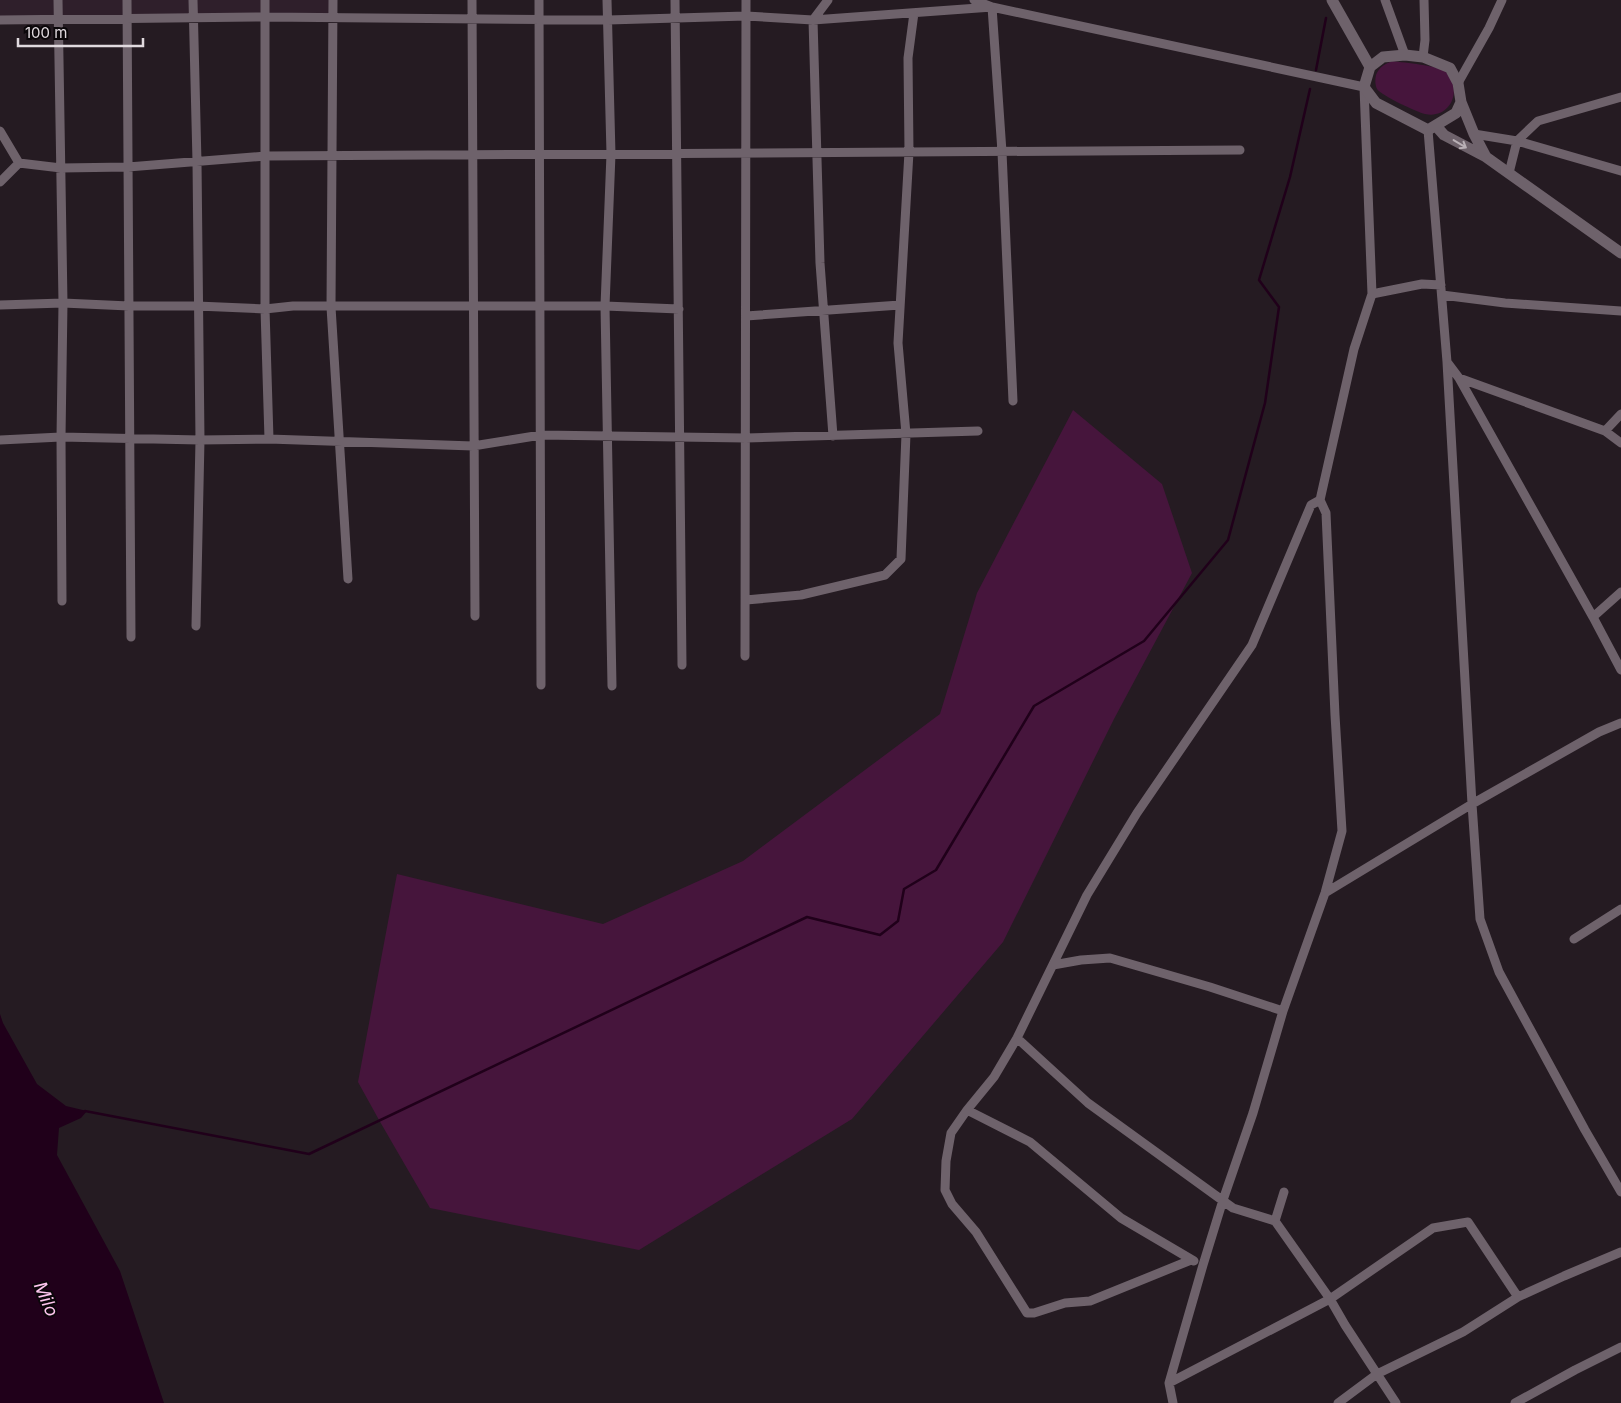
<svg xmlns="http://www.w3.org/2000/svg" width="1621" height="1403" font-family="Inter,sans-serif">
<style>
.built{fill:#2f1f2b}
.green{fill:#46153c}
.water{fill:#20001a}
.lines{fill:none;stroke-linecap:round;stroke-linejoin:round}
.stream{stroke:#20001a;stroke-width:2.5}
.minor{stroke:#6e626b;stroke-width:9}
.tertiary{stroke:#6e626b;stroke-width:11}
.oneway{stroke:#b9b0b6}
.labels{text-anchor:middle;stroke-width:4;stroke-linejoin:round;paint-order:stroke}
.water-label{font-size:18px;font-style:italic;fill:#fec6ef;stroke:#0b070a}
</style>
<rect width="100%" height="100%" fill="#251b22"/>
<!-- built -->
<path class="built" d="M0 0H333V17H0Z"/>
<!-- green -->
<path class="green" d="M1393 61C1405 63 1437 65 1446 72 1447 73 1449 76 1450 78 1461 96 1447 119 1425 114 1417 112 1382 96 1377 89 1375 85 1375 79 1376 75 1379 67 1386 63 1393 61Z
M1073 410 1162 484 1192 573 1114 719 1003 942 852 1119 639 1250 430 1208 379 1120 358 1082 397 874 603 924 743 861 940 714 977 593Z"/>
<!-- water -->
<path class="water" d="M0 1014 3 1023 37 1084 66 1106 87 1111 81 1118 59 1128 57 1155 120 1271 164 1403H0Z"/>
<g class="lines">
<!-- stream -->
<path class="stream" d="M1316 70 1326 18
M85 1111 309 1154 807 917 880 935 898 921 904 889 936 870 1034 706 1144 641 1228 540 1265 403 1279 307 1259 280 1290 177 1310 89"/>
<!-- minor -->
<path class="minor" d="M58 0 63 303 61 437 62 601
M127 0 131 637
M193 0 197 162 200 440 196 626
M265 0V309L269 439 473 446 541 435 746 438 978 431
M333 0 331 307 348 579
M472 0 475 616
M539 0 541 685
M607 0 611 154 605 306 612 686
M675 0 682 665
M828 0 813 20 820 263 833 436
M974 0 992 7 1364 87 1372 294
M1385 0 1405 55
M0 20 265 17 608 20 746 16 813 20 992 7 1002 152 1013 401
M1423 57 1425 40 1424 0
M1458 83 1489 28 1502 0
M1428 130 1447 362 1459 378 1593 617 1621 670
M0 131 19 163
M1474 134 1517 141 1621 171
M1509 173 1517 141 1538 121 1621 97
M0 182 19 163 61 168 128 167 266 156 1240 150
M1442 295 1505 303 1621 311
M0 305 63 303 129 306H197L265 309 293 306H605L679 309
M746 316 900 305
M1447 362 1472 804 1480 919 1499 972 1585 1130 1621 1192
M1459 378 1605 431 1621 443
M1605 431 1621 414
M0 440 61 437 200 440 269 439
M746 600 801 595 885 575 901 559 906 434 898 343 909 152 908 58 914 13
M1593 617 1621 592
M745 656 746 0
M1325 893 1472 804 1599 732 1621 723
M1574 939 1621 909
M1053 965 1081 960 1110 958 1210 987 1283 1011
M1017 1038 1088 1103 1233 1208 1275 1221 1330 1299 1345 1325 1396 1403
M967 1110 1030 1142 1121 1218 1194 1261
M1275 1221 1284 1192
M1191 1260 1090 1301 1065 1303 1034 1313H1027L976 1232 952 1204 945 1190 946 1161 951 1133 967 1110 994 1077 1017 1038 1087 895 1137 813 1252 645 1311 505 1320 500 1354 349 1372 294 1422 284 1441 285
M1169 1383 1330 1299 1433 1228 1468 1222 1518 1297
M1173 1403 1169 1383 1203 1265 1223 1200 1253 1113 1283 1011 1325 893 1342 831 1335 715 1326 513 1320 500
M1338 1403 1377 1374 1463 1332 1518 1297 1564 1276 1621 1252
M1515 1403 1575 1370 1621 1347"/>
<!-- tertiary -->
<path class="tertiary" d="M1332 0 1370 67
M1405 55 1423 57 1450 68 1458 83 1461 102 1456 113 1428 130 1376 103 1364 87 1370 67 1383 57Z
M1461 102 1474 134 1486 157
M1436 126 1444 135 1486 157 1621 253"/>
</g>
<!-- one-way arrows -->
<defs><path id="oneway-shaft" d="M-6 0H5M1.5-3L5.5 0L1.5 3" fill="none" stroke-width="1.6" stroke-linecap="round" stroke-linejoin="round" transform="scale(1.25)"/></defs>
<use class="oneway" href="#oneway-shaft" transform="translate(1460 144) rotate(31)"/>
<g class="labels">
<!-- water labels -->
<g class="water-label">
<text transform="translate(46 1299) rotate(67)" y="6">Milo</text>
</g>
</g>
<!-- scale -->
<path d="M18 38v8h125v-8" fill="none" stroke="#e1dadf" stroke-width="2.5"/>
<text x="25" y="38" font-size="15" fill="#e1dadf" stroke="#0b070a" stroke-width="4" paint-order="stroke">100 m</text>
</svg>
